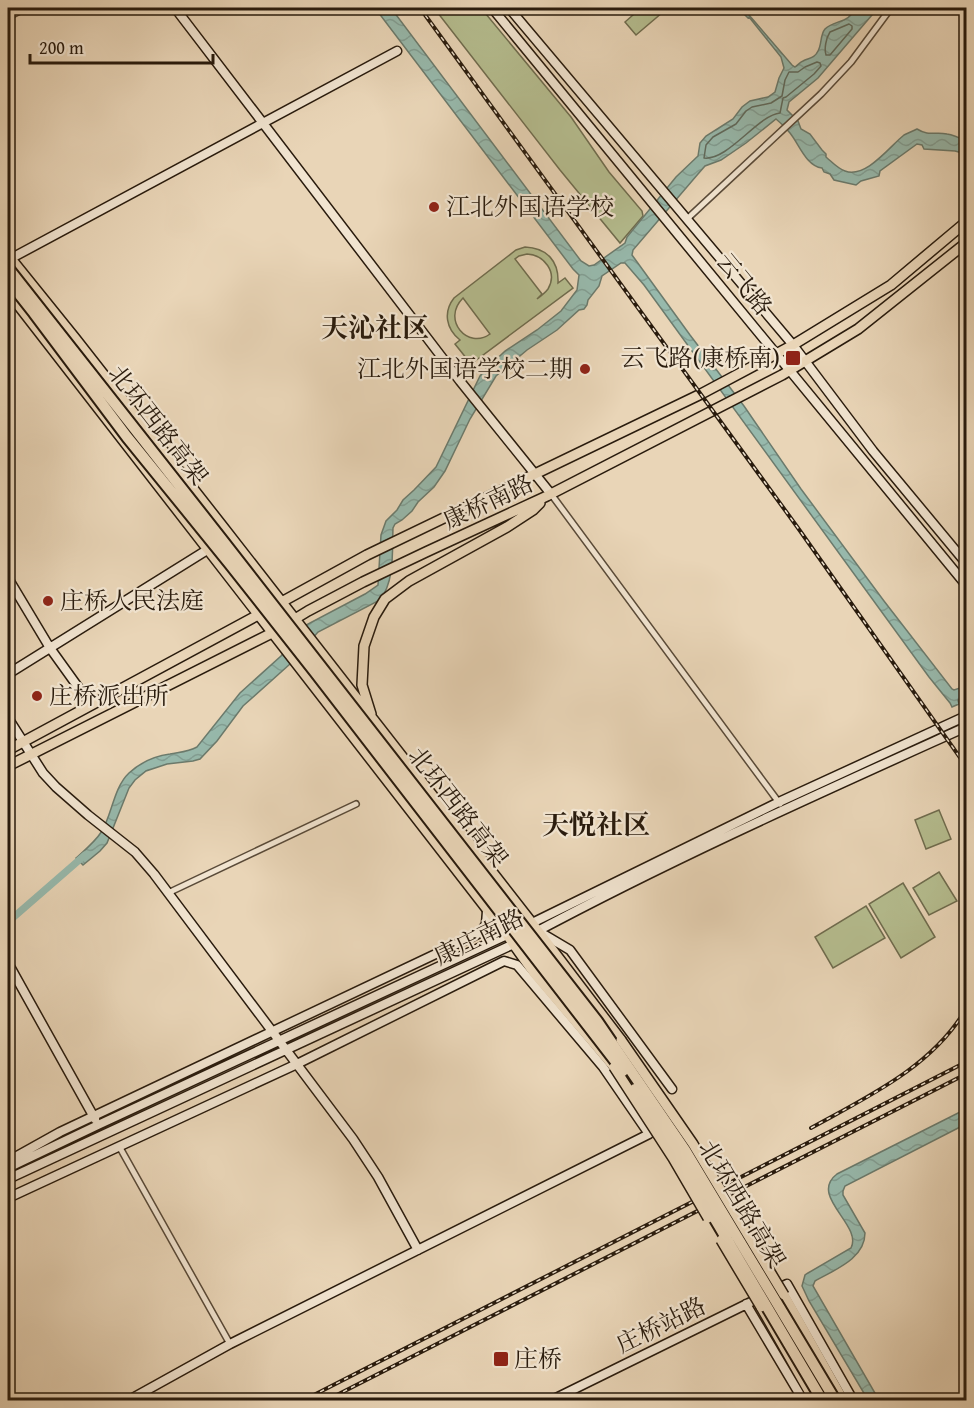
<svg xmlns="http://www.w3.org/2000/svg" width="974" height="1408" font-family="'Gentium Book Plus','Noto Serif SC',serif">
<style>
.park{fill:#b5bd8f;stroke:#6f6c4e;stroke-width:1.5;fill-rule:evenodd}
.water{fill:url(#water-waves);stroke:#6b7a6c;stroke-width:1.5}
.lines{fill:none;stroke-linecap:round;stroke-linejoin:round}
.shore{stroke:#606a5c;stroke-width:1.5}
.canal{stroke:#97b9ac;stroke-width:7}
.street-casing{stroke:#594a38;stroke-width:8}
.secondary-casing{stroke:#291b0d;stroke-width:11}
.primary-casing{stroke:#291b0d;stroke-width:12}
.street{stroke:#f1e4d0;stroke-width:5}
.secondary{stroke:#f1e4d0;stroke-width:8}
.primary{stroke:#e9d5b7;stroke-width:9}
.rail-casing{stroke:#291b0d;stroke-width:4}
.rail{stroke:#f1e4d0;stroke-width:1.5;stroke-dasharray:4.5;stroke-linecap:butt}
.primary-bridge-casing{stroke:#291b0d;stroke-width:12;stroke-linecap:butt}
.highway-bridge-casing{stroke:#291b0d;stroke-width:14;stroke-linecap:butt}
.primary-bridge{stroke:#e9d5b7;stroke-width:9}
.highway-bridge{stroke:#e9d5b7;stroke-width:10}
.poi-dot{fill:#8f2418;stroke:#f1e4d0;stroke-width:2}
.labels{text-anchor:middle;stroke-width:4.5;stroke-linejoin:round;paint-order:stroke}
.poi-label{font-size:24px;fill:#291b0d;stroke:#f1e4d0;text-anchor:start}
.street-label{font-size:24px;fill:#291b0d;stroke:#f1e4d0}
.quarter-label{font-size:27px;font-weight:bold;fill:#291b0d;stroke:#f1e4d0}
</style>
<defs>
<pattern id="water-waves" width="16" height="10" patternUnits="userSpaceOnUse" patternTransform="scale(1.5)"><rect width="16" height="10" fill="#97b9ac"/><path d="M0 5q4-4 8 0t8 0" fill="none" stroke="#829e93"/></pattern>
</defs>
<rect width="100%" height="100%" fill="#e9d5b7"/>
<filter id="stains"><feTurbulence type="fractalNoise" baseFrequency=".00333" numOctaves="4"/><feColorMatrix values="0 0 0 0 .2 0 0 0 0 .09 0 0 0 0 .02 0 0 0 .5 -.17"/></filter>
<radialGradient id="worn" r=".72"><stop offset=".6" stop-color="#630" stop-opacity="0"/><stop offset="1" stop-color="#630" stop-opacity=".3"/></radialGradient>
<!-- park -->
<path class="park" d="M434 8H481L571 117 609 172 642 211 643 216 620 243 560 170Z
M641 8H658L663 12 636 35 625 22Z
M525 247C547 248 559 261 558 283L565 278 573 288 471 364 455 344 460 340C446 329 443 312 454 298L516 250ZM527 254C544 255 558 272 548 289 545 293 541 296 537 299L542 294 515 259 519 256ZM463 298 490 334C468 350 441 320 463 298Z
M939 810 951 839 926 849 915 820Z
M939 872 957 901 929 915 913 888Z
M903 883 935 937 901 958 869 904Z
M866 906 885 938 833 968 815 937Z"/>
<!-- water -->
<path class="water" d="M375 8H391L581 261 589 266 594 265 625 243 627 237 676 177 698 156 700 143 706 136 733 119 742 107 750 101 768 97 775 92 779 78 784 68 781 57 749 17 748 18 740 10 743 8 792 65 795 67C798 65 800 62 803 61 809 58 815 58 818 51 822 44 820 35 825 29 834 20 851 23 854 8H877L872 15 818 78 789 102 787 110 798 121 801 129 810 134 822 150 826 154V157C832 162 838 169 845 171 866 179 890 146 904 135 908 133 913 131 917 129 930 137 934 131 947 134 954 135 960 138 966 141V154L955 151 924 149 922 145 917 144 880 171 879 176 861 181 856 185 834 180 830 174 824 172 822 168C806 166 799 144 790 133 786 128 781 123 776 119L746 143 721 160 705 166 698 174 633 250 632 255 690 335 744 406 801 489 884 601 952 689 954 690 966 686V695L958 700 959 704 952 707 950 703 929 677 644 285 625 263H621L602 276 599 286 588 300 587 305 584 309 579 310 557 330 527 350 496 376 470 419 445 471 434 487 418 502 412 511 402 520 395 524 393 528C392 552 395 581 380 600L318 632 290 664 243 706 217 741 200 759 193 761 167 764 146 771 135 780 129 788 107 843 100 851 83 865 76 858C85 850 95 842 102 831 112 814 114 787 129 773 141 762 155 756 170 754 180 752 188 752 197 747L240 693 281 656 306 625 365 594 378 585 381 535 386 521 397 510 403 500 414 490 436 467 480 376 486 369 505 351 537 330 561 311 577 290 579 275 573 269Z
M966 1109V1124L845 1186 843 1191V1195L865 1233C865 1259 834 1270 815 1281L813 1286 879 1400H868L809 1301 802 1286 805 1275 808 1273 851 1248C863 1225 808 1196 837 1174Z"/>
<g class="lines">
<!-- shore -->
<path class="shore" d="M849 24 852 26V29L830 55H826C824 49 826 38 830 32Z
M817 62 820 63 821 66 814 74 786 97 783 98 780 113C758 115 728 161 704 158L706 145 713 137 736 124 746 111 752 107 771 103 782 96 785 80 789 72H798L805 67Z"/>
<!-- canal -->
<path class="canal" d="M8 922 85 855"/>
<!-- street casing -->
<g class="street-casing">
<path id="street" d="M8 17 26 8
M687 219 821 94 851 62 891 8
M551 494 780 804
M168 893 356 804
M119 1146 230 1344"/>
</g>
<!-- secondary casing -->
<g class="secondary-casing">
<path id="secondary" d="M175 8 460 381 551 494
M492 8 966 585
M509 8 793 345 873 451 966 563
M8 260 397 51
M8 578 50 648 91 705
M8 674 207 550
M8 718 43 773 56 787 88 815 135 852 154 874 353 1139 378 1177 418 1250
M528 925 779 802 966 716
M538 931 570 950 672 1089
M532 934C674 858 820 793 966 727
M8 963 95 1119
M8 1161 60 1132 480 933 486 924 487 911
M8 1168 98 1125 511 933
M8 1179 518 942
M8 1198 297 1064 504 961 517 965 603 1067 649 1134 230 1344 129 1400
M775 1290 787 1284 853 1400
M746 1304 803 1400
M552 1400 761 1297"/>
</g>
<!-- primary casing -->
<g class="primary-casing">
<path id="primary" d="M8 255 75 338 220 523 532 923 621 1040
M8 292 507 935 534 973 614 1067
M371 714 362 685 364 646 374 617 385 599 409 581 507 527 533 510 540 503
M8 750 258 615 367 555 701 394 793 345 891 285 966 222
M8 766 272 633 308 611 363 582 426 552 547 496 782 375 858 329 966 243
M784 1295 843 1400
M761 1307 814 1400"/>
</g>
<!-- street -->
<use href="#street" class="street"/>
<!-- secondary -->
<use href="#secondary" class="secondary"/>
<!-- primary -->
<use href="#primary" class="primary"/>
<!-- rail casing -->
<g class="rail-casing">
<path id="rail" d="M420 8 798 528 966 766
M811 1128C867 1097 932 1067 966 1009
M304 1400 966 1062
M327 1400 966 1074"/>
</g>
<!-- rail -->
<use href="#rail" class="rail"/>
<!-- primary-bridge casing -->
<g class="primary-bridge-casing">
<path id="primary-bridge" d="M621 1040 693 1144 784 1295
M614 1067 673 1158 708 1218
M721 1240 761 1307"/>
</g>
<!-- highway-bridge casing -->
<g class="highway-bridge-casing">
<path id="highway-bridge" d="M8 268 223 541 597 1021 685 1150 835 1400
M8 280 34 313 127 437 230 564 315 672 623 1071
M635 1089 679 1155 709 1209 822 1400"/>
</g>
<!-- primary-bridge -->
<use href="#primary-bridge" class="primary-bridge"/>
<!-- highway-bridge -->
<use href="#highway-bridge" class="highway-bridge"/>
</g>
<!-- markers -->
<g class="poi-dot">
<circle cx="434" cy="207" r="6"/>
<rect x="785" y="350" width="16" height="16" rx="3"/>
<circle cx="585" cy="369" r="6"/>
<circle cx="48" cy="601" r="6"/>
<circle cx="37" cy="696" r="6"/>
<rect x="493" y="1351" width="16" height="16" rx="3"/>
</g>
<g class="labels">
<!-- poi labels -->
<g class="poi-label">
<text x="446" y="215">江北外国语学校</text>
<text x="780" y="366" text-anchor="end">云飞路(康桥南)</text>
<text x="573" y="377" text-anchor="end">江北外国语学校二期</text>
<text x="60" y="609">庄桥人民法庭</text>
<text x="49" y="704">庄桥派出所</text>
<text x="514" y="1367">庄桥</text>
</g>
<!-- street labels -->
<g class="street-label">
<text transform="translate(744 284) rotate(51)" y="8">云飞路</text>
<text transform="translate(158 425) rotate(52)" y="8">北环西路高架</text>
<text transform="translate(488 502) rotate(-25)" y="8">康桥南路</text>
<text transform="translate(458 807) rotate(52)" y="8">北环西路高架</text>
<text transform="translate(479 937) rotate(-26)" y="8">康庄南路</text>
<text transform="translate(742 1204) rotate(59)" y="8">北环西路高架</text>
<text transform="translate(661 1325) rotate(-26)" y="8">庄桥站路</text>
</g>
<!-- quarter labels -->
<g class="quarter-label">
<text x="375" y="337">天沁社区</text>
<text x="596" y="834">天悦社区</text>
</g>
</g>
<!-- margin -->
<rect width="974" height="1408" fill="none" stroke="#e9d5b7" stroke-width="30"/>
<rect x="9" y="9" width="956" height="1390" fill="none" stroke="#291b0d" stroke-width="3"/>
<rect x="15" y="15" width="944" height="1378" fill="none" stroke="#291b0d" stroke-width="1.5"/>
<!-- scale -->
<path d="M30 54v9h183v-9" fill="none" stroke="#291b0d" stroke-width="3"/>
<text x="39" y="54" font-size="18" fill="#291b0d" stroke="#f1e4d0" stroke-width="4.5" paint-order="stroke">200 m</text>
<rect width="100%" height="100%" filter="url(#stains)"/>
<rect width="100%" height="100%" fill="url(#worn)"/>
</svg>
